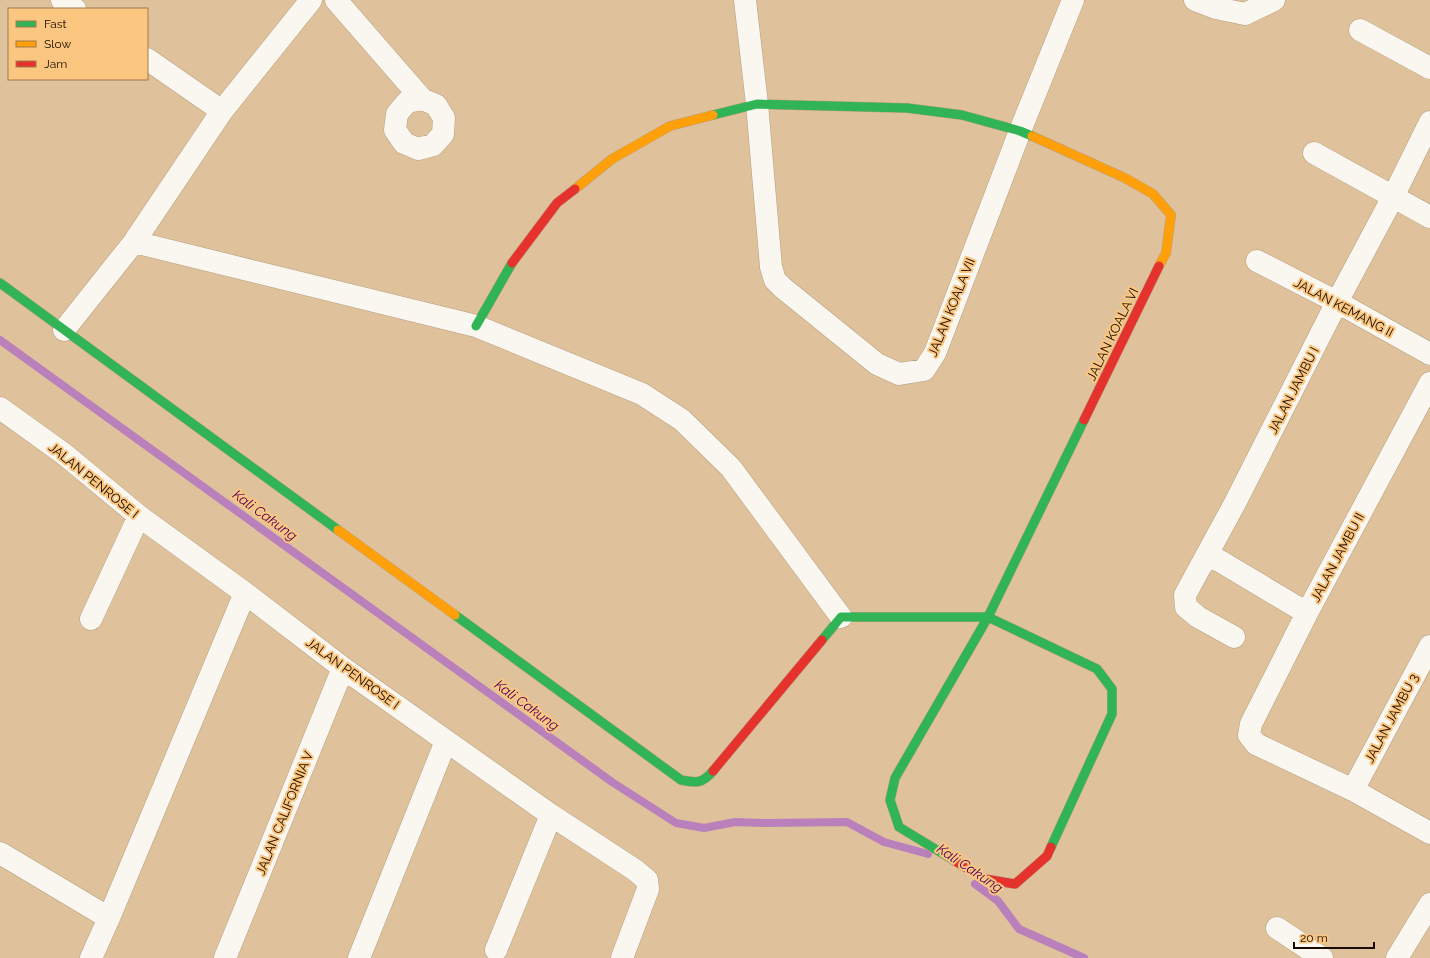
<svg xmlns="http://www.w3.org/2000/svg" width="1430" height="958" font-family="Raleway,sans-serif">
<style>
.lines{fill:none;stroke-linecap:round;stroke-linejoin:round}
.stream{stroke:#b980bc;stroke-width:8}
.street-casing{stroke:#b59e7e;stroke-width:23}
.fast-casing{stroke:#b59e7e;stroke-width:10}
.slow-casing{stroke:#b59e7e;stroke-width:10}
.jam-casing{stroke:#b59e7e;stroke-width:10}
.street{stroke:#faf6f0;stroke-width:22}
.fast{stroke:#30b455;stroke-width:9}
.slow{stroke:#ff9f0a;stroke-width:9}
.jam{stroke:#e5322d;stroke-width:9}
.labels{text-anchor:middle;stroke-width:4;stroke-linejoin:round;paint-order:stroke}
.street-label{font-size:13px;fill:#180a00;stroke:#fbc67f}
.water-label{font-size:14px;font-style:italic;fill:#4b0065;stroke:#fbc67f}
</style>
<rect width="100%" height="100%" fill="#dfc29b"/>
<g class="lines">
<!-- stream -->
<path class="stream" d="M0 340 612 782 676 823 704 828 735 822 765 823 847 822 884 842 928 854
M975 884 998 901 1019 929 1084 958"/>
<!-- street casing -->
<g class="street-casing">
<path id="street" d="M62 0 75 9
M336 0 422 99 436 105 444 118 443 134 433 145 418 149 404 143 395 130 397 114 407 102 422 99
M745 0 757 104 771 267 775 280 783 288 877 364 899 374 924 370 935 353 1020 131 1073 0
M1195 0 1216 8 1245 14 1274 0
M1360 30 1430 68
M147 59 222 111
M1314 153 1430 217
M134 242 476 326 642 394 682 420 731 468 841 617
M1257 261 1337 302 1430 354
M64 330 134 242 222 111 311 0
M1430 383 1307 613 1251 724 1249 735 1256 744 1353 790 1430 833
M0 408 64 454 139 516 245 593 343 668 551 815 635 870 647 880 648 889 622 958
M1208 554 1307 613
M91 619 139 516
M1234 637 1198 617 1186 607 1185 595 1235 503 1337 302 1393 197 1430 122
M1353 790 1430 646
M0 853 109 918
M1277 928 1322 958
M496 950 551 815
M91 958 109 918 245 593
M225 958 343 668
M359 958 446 741
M1397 958 1430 904"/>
</g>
<!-- fast casing -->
<g class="fast-casing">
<path id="fast" d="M713 115 757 104 907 108 962 115 1020 131 1032 136
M0 283 338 530
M476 326 512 263
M455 615 681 780C696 783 702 784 713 771
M822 640 841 617H988L1097 669 1112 689V714L1051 847
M955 861 899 827 890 800 895 778 988 617 1084 420"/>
</g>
<!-- slow casing -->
<g class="slow-casing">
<path id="slow" d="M1032 136 1125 178 1153 194 1171 215 1166 253 1159 266
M575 189 612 159 670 126 713 115
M338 530 455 615"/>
</g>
<!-- jam casing -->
<g class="jam-casing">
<path id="jam" d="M512 263 557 203 575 189
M1084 420 1159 266
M713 771 822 640
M955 861 985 879 1015 884 1047 856 1051 847"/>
</g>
<!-- street -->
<use href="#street" class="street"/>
<!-- fast -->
<use href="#fast" class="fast"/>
<!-- slow -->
<use href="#slow" class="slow"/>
<!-- jam -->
<use href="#jam" class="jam"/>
</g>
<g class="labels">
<!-- street labels -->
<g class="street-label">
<text transform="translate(951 307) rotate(-68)" y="5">JALAN KOALA VII</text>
<text transform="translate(1344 307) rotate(28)" y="5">JALAN KEMANG II</text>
<text transform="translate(1112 334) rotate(-64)" y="5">JALAN KOALA VI</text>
<text transform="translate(1293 390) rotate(-63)" y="5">JALAN JAMBU I</text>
<text transform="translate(94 480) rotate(39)" y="5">JALAN PENROSE I</text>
<text transform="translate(1337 557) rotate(-62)" y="5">JALAN JAMBU II</text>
<text transform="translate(353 673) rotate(36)" y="5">JALAN PENROSE I</text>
<text transform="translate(1391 718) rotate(-62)" y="5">JALAN JAMBU 3</text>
<text transform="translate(284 813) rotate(-68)" y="5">JALAN CALIFORNIA V</text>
</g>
<!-- water labels -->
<g class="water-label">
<text transform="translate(265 515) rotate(36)" y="5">Kali Cakung</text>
<text transform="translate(527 705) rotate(36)" y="5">Kali Cakung</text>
<text transform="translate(970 868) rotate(34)" y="5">Kali Cakung</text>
</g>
</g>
<!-- legend -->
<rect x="8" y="8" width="140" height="72" fill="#fbc67f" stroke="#a07b4c"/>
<rect x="16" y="21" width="20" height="6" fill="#30b455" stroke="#a07b4c"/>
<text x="44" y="28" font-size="12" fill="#180a00">Fast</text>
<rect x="16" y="41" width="20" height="6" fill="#ff9f0a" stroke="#a07b4c"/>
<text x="44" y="48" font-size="12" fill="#180a00">Slow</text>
<rect x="16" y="61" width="20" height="6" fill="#e5322d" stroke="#a07b4c"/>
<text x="44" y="68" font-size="12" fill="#180a00">Jam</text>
<!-- scale -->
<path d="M1294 942v6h80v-6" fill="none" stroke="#180a00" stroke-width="2"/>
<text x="1300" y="942" font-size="12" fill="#180a00" stroke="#fbc67f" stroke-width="3" paint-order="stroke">20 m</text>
</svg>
